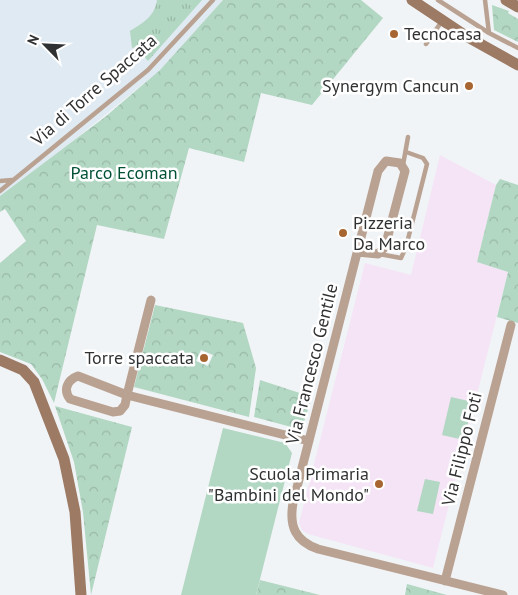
<svg xmlns="http://www.w3.org/2000/svg" width="518" height="595" font-family="'PT Sans',sans-serif">
<style>
.built{fill:#e0eaf2}
.education{fill:#f4e4f6}
.grass{fill:url(#grass-tufts)}
.park{fill:url(#park-crowns);fill-rule:evenodd}
.garden{fill:#b2d7c2}
.lines{fill:none;stroke-linecap:round;stroke-linejoin:round}
.lane{stroke:#baa292;stroke-width:4.5}
.street{stroke:#baa292;stroke-width:9}
.secondary{stroke:#9c7a64;stroke-width:11}
.poi-dot{fill:#a76631;stroke:#fff;stroke-width:2}
.labels{text-anchor:middle;stroke-width:5;stroke-linejoin:round;paint-order:stroke}
.poi-label{font-size:18px;fill:#303132;stroke:#fff;text-anchor:end}
.street-label{font-size:18px;fill:#303132;stroke:#fff}
.park-label{font-size:18px;fill:#005134;stroke:#fff}
</style>
<defs>
<pattern id="grass-tufts" width="24" height="20" patternUnits="userSpaceOnUse" patternTransform="scale(1.25)"><rect width="24" height="20" fill="#b2d7c2"/><path d="M3 7l-1-3M5 7V3M7 7l1-3M15 17l-1-3M17 17v-4M19 17l1-3" fill="none" stroke="#99b9a7"/></pattern>
<pattern id="park-crowns" width="20" height="18" patternUnits="userSpaceOnUse" patternTransform="scale(1.25)"><rect width="20" height="18" fill="#b2d7c2"/><path d="M2 6a3 3 0 1 1 6 0M12 15a3 3 0 1 1 6 0" fill="none" stroke="#99b9a7"/></pattern>
</defs>
<rect width="100%" height="100%" fill="#f1f4f7"/>
<!-- built -->
<path class="built" d="M0 0H223L160 70 67 146 0 196Z"/>
<!-- education -->
<path class="education" d="M440 155 496 185 477 262 508 272 433 568 308 534 302 530 299 523 365 263 411 275Z"/>
<!-- grass -->
<path class="grass" d="M157 0H202L148 61 136 47 132 48 130 31C143 23 155 16 157 0Z"/>
<!-- park -->
<path class="park" d="M223 0H361L383 18 312 105 261 93 244 162 189 148 164 239 97 225 54 403 42 379 31 364 0 352V263L26 241 5 209 0 212V196L105 117 160 70Z
M492 5 509 11 508 13 518 19V42L494 30Z
M500 179 518 185V323L497 317 508 272 477 262 496 185Z
M155 305 243 323 256 368 249 417 134 387ZM201 350 213 355 208 366 196 361Z
M260 380 312 397 303 425 295 428 254 417Z
M55 406 132 427 91 595 83 512 74 462Z
M260 580 320 595H256Z
M407 584 447 595H405Z"/>
<!-- garden -->
<path class="garden" d="M451 397 473 402 464 440 442 435Z
M223 428 285 443 292 453 256 595H181Z
M425 479 440 482 433 514 417 511Z"/>
<g class="lines">
<!-- lane -->
<path class="lane" d="M438 0 489 33 518 48
M485 0 489 33
M426 44 442 21
M403 165 408 137
M0 181 12 180
M0 191 148 70 213 0
M379 254 401 258 406 247 427 164 423 158 406 152"/>
<!-- street -->
<path class="street" d="M357 252 378 254 385 247 405 171 400 163 386 161 378 171 293 503C289 526 295 541 318 549L503 595
M151 300 127 395 309 441
M78 376 127 395 125 405 120 411 113 412 70 399C63 390 67 380 78 376Z
M445 581 511 325"/>
<!-- secondary -->
<path class="secondary" d="M412 0 466 36 518 65
M506 0 518 7
M0 360 23 370 34 382 64 459 75 512 81 595"/>
</g>
<!-- markers -->
<g class="poi-dot">
<circle cx="394" cy="34" r="5"/>
<circle cx="469" cy="86" r="5"/>
<circle cx="343" cy="233" r="5"/>
<circle cx="204" cy="358" r="5"/>
<circle cx="379" cy="484" r="5"/>
</g>
<g class="labels">
<!-- poi labels -->
<g class="poi-label">
<text x="404" y="40" text-anchor="start">Tecnocasa</text>
<text x="459" y="92">Synergym Cancun</text>
<text x="353" y="229" text-anchor="start">Pizzeria<tspan x="353" dy="21">Da Marco</tspan></text>
<text x="194" y="364">Torre spaccata</text>
<text x="369" y="480">Scuola Primaria<tspan x="369" dy="21">"Bambini del Mondo"</tspan></text>
</g>
<!-- street labels -->
<g class="street-label">
<text transform="translate(94 90) rotate(-41)" y="6">Via di Torre Spaccata</text>
<text transform="translate(312 364) rotate(-76)" y="6">Via Francesco Gentile</text>
<text transform="translate(462 449) rotate(-76)" y="6">Via Filippo Foti</text>
</g>
<!-- park labels -->
<g class="park-label">
<text x="124" y="179">Parco Ecoman</text>
</g>
</g>
<!-- north arrow -->
<g transform="translate(45 45) rotate(294)" stroke="#ffffff" stroke-width="4" paint-order="stroke">
<path d="M0-4L9 19L0 12L-9 19Z" fill="#303132"/>
<text y="-8" font-size="14" font-weight="bold" text-anchor="middle" fill="#303132">N</text>
</g>
</svg>
